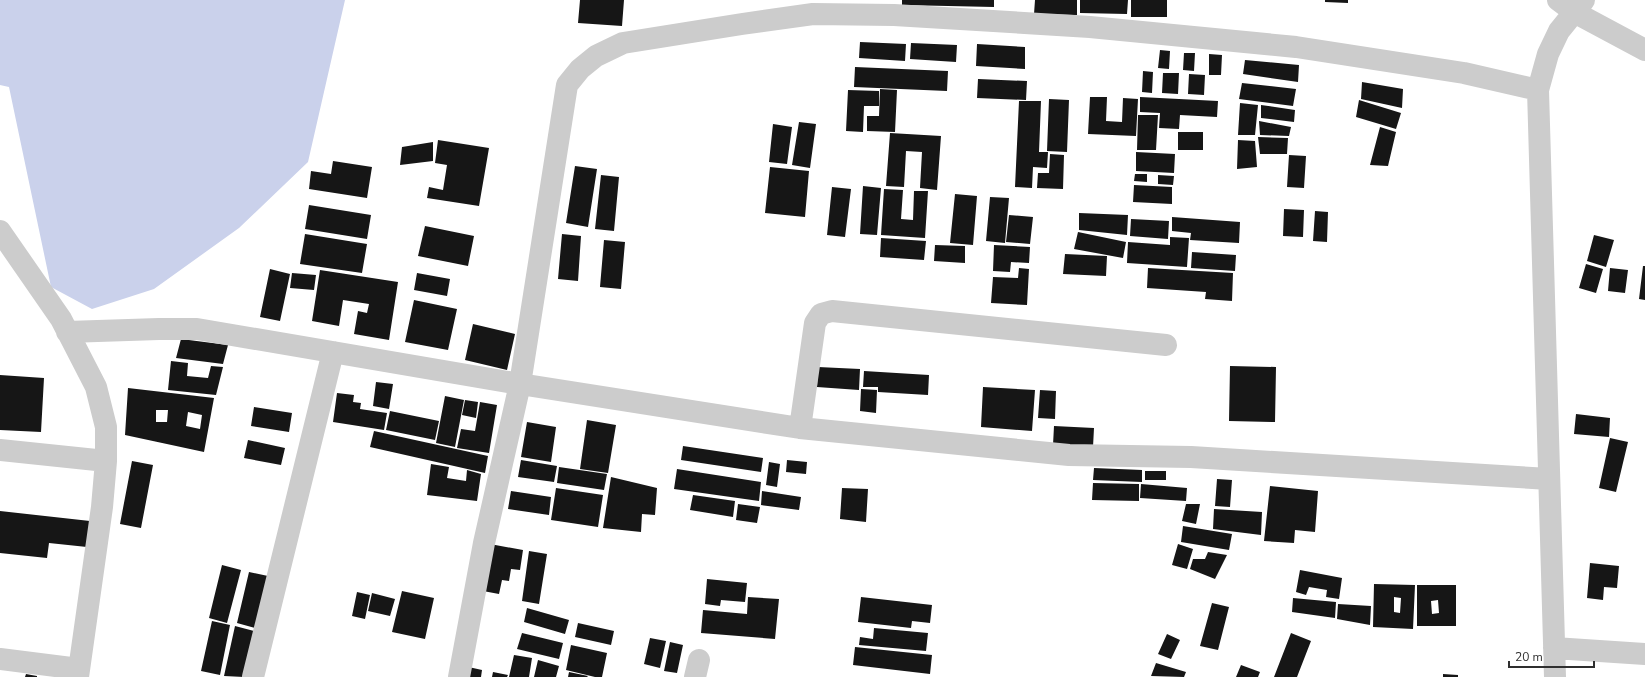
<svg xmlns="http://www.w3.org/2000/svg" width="1645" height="677" font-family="'Nunito Sans',sans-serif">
<rect width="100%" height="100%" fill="#fff"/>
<!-- water -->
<path fill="#cad1eb" d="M 0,0 L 345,0 L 308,162 L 239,228 L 154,289 L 92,309 L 51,287 L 9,87 L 0,85 Z"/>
<!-- building -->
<path fill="#161616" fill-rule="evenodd" d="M 580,0 L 624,0 L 622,26 L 578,23 Z
M 902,0 L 994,0 L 994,7 L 902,5 Z
M 1035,0 L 1077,0 L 1077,15 L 1034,14 Z
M 1080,0 L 1128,0 L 1127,14 L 1080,13 Z
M 1131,0 L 1167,0 L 1167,17 L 1131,17 Z
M 1325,0 L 1348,0 L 1348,3 L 1325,2 Z
M 860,42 L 906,44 L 905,61 L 859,58 Z
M 911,43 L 957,45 L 956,62 L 910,59 Z
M 977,44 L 1025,47 L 1025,69 L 976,66 Z
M 1160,50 L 1170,51 L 1169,69 L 1158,68 Z
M 1184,53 L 1195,53 L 1194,71 L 1183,70 Z
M 1209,54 L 1222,55 L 1221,75 L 1209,75 Z
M 1245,60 L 1299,65 L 1298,82 L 1243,74 Z
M 855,67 L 948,71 L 947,91 L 854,87 Z
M 1143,71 L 1153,72 L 1152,93 L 1142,92 Z
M 1163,73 L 1179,73 L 1178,94 L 1162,93 Z
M 1189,74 L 1205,75 L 1204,95 L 1188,94 Z
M 978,79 L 1027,81 L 1026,100 L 977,98 Z
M 1362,82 L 1403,89 L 1402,108 L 1361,99 Z
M 1242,83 L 1296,89 L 1293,106 L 1239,99 Z
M 880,89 L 897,90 L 895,132 L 867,131 L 867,116 L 879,116 Z
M 848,90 L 879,91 L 879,106 L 864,106 L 863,132 L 846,131 Z
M 1090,97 L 1107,97 L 1106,121 L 1122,122 L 1123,98 L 1138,99 L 1136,136 L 1088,134 Z
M 1140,97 L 1218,101 L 1217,117 L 1180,115 L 1179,129 L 1159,128 L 1160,113 L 1140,112 Z
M 1049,99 L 1069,100 L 1067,152 L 1047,151 Z
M 1359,100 L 1401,113 L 1396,129 L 1356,117 Z
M 1019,101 L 1041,101 L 1039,152 L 1048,152 L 1047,168 L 1033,167 L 1032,188 L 1015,187 Z
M 1240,103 L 1258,105 L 1255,135 L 1238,135 Z
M 1261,105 L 1295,110 L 1294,122 L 1261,118 Z
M 1138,115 L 1158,115 L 1156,150 L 1137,150 Z
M 1259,121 L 1291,127 L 1289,136 L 1260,135 Z
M 799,122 L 816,124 L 810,168 L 792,165 Z
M 773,124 L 792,127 L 787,164 L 769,162 Z
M 1380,127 L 1396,132 L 1388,166 L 1370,165 Z
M 1178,132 L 1203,132 L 1203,150 L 1178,150 Z
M 890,133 L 941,136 L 937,190 L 920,188 L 922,152 L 906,151 L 904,187 L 886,186 Z
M 1258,137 L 1288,138 L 1287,154 L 1260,154 Z
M 438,140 L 489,148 L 479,206 L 427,198 L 429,187 L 443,190 L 447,165 L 435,163 Z
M 1238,140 L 1255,141 L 1257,167 L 1237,169 Z
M 433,142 L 433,161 L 400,165 L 402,147 Z
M 1136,152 L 1175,154 L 1174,173 L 1136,171 Z
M 1050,154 L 1064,155 L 1063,189 L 1037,188 L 1038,173 L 1049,173 Z
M 1289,155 L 1306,156 L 1304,188 L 1287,187 Z
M 333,161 L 372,167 L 367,198 L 309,189 L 311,171 L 331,174 Z
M 575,166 L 597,169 L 588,227 L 566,223 Z
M 770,167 L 809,171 L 805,217 L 765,213 Z
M 1135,174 L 1147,174 L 1147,182 L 1134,181 Z
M 601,175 L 619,177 L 614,231 L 595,229 Z
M 1158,175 L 1174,176 L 1173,185 L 1158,184 Z
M 1134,185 L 1172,187 L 1172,204 L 1133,202 Z
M 863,186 L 881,188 L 877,235 L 860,234 Z
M 832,187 L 851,189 L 845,237 L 827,235 Z
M 884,189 L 903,190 L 901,219 L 913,220 L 914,191 L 928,191 L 925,238 L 881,235 Z
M 955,194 L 977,196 L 973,245 L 950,243 Z
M 990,197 L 1009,198 L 1005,243 L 986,241 Z
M 309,205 L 371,215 L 367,239 L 305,229 Z
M 1284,209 L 1304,210 L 1303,237 L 1283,236 Z
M 1315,211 L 1328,212 L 1327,242 L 1313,241 Z
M 1079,213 L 1128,215 L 1127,235 L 1079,230 Z
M 1009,215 L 1033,217 L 1030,244 L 1006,242 Z
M 1172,217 L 1240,222 L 1239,243 L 1190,240 L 1191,233 L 1172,231 Z
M 1131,219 L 1169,221 L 1168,239 L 1130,236 Z
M 425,226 L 474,236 L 468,266 L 418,256 Z
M 1078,232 L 1126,242 L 1123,258 L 1074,249 Z
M 305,234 L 367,244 L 362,273 L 300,264 Z
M 562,234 L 581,236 L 578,281 L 558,279 Z
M 1594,235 L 1614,240 L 1606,267 L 1587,261 Z
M 1170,237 L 1189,238 L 1187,267 L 1127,263 L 1128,242 L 1170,245 Z
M 881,238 L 926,241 L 924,260 L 880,257 Z
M 604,240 L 625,242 L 621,289 L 600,287 Z
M 935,245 L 965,246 L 965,263 L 934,261 Z
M 994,245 L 1030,247 L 1029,263 L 1011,262 L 1010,272 L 993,271 Z
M 1192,252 L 1236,255 L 1235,271 L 1191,268 Z
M 1065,254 L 1107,256 L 1106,276 L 1063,274 Z
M 1586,264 L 1603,269 L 1596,293 L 1579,288 Z
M 1643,266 L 1645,266 L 1645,300 L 1639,299 Z
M 1019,268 L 1029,269 L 1027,305 L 991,303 L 993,277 L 1018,278 Z
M 1148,268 L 1233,273 L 1232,301 L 1205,299 L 1206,292 L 1147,288 Z
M 1610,268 L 1628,270 L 1625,293 L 1608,291 Z
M 270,269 L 290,274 L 280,321 L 260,317 Z
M 320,270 L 398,282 L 389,340 L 354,334 L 358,311 L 367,313 L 369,304 L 343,300 L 339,326 L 312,321 Z
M 292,273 L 316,275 L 314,290 L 290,288 Z
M 417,273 L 450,279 L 447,296 L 414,290 Z
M 414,300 L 457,309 L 448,350 L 405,342 Z
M 473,324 L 515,334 L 507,370 L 465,360 Z
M 181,339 L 228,345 L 223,364 L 176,358 Z
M 171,361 L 188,363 L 187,376 L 208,378 L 211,366 L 223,367 L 216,395 L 168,390 Z
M 1230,366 L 1276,367 L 1275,422 L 1229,421 Z
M 818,367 L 860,369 L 859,390 L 817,387 Z
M 864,371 L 929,375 L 928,395 L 878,392 L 878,387 L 863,387 Z
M 0,375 L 44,378 L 41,432 L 0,430 Z
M 376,382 L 393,384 L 389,409 L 373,406 Z
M 983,387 L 1035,390 L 1032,431 L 981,427 Z
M 128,388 L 214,398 L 204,452 L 125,435 ZM 156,410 L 168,410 L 167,422 L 156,422 ZM 188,412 L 202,415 L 200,429 L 186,426 Z
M 861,389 L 877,390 L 876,413 L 860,411 Z
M 1040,390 L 1056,391 L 1055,419 L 1038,418 Z
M 337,393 L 354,395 L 353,402 L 361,403 L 360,409 L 387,413 L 384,430 L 333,422 Z
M 445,396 L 464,400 L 455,447 L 436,443 Z
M 465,400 L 478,402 L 476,418 L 462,415 Z
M 480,402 L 497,405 L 489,453 L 457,448 L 461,429 L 475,431 Z
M 254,407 L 292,413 L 289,432 L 251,426 Z
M 390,411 L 439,421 L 435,440 L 386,430 Z
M 1576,414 L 1610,418 L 1609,437 L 1574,434 Z
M 587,420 L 616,425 L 608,473 L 580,469 Z
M 527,422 L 556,427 L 551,462 L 521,457 Z
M 1054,426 L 1094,428 L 1093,447 L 1053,445 Z
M 374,431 L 488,456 L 485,473 L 370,447 Z
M 1610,438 L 1628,442 L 1616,492 L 1599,488 Z
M 248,440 L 285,448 L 281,465 L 244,458 Z
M 683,446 L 763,458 L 761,472 L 681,460 Z
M 521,460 L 557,466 L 554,482 L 518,477 Z
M 787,460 L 807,462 L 806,474 L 786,472 Z
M 132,461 L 153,465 L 141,528 L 120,524 Z
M 769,462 L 780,464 L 777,487 L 766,485 Z
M 431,464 L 449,467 L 447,478 L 466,481 L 467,470 L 481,474 L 477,501 L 427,495 Z
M 559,467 L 607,474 L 604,490 L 557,483 Z
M 1094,468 L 1142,470 L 1142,482 L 1093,480 Z
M 677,469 L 761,482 L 759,501 L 674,489 Z
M 1145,471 L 1166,471 L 1166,480 L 1145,480 Z
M 611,477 L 657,488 L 655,515 L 642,514 L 641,532 L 603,528 Z
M 1217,479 L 1232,480 L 1230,507 L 1215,506 Z
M 1093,483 L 1139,484 L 1139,501 L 1092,500 Z
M 1141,484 L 1187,488 L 1186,501 L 1140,498 Z
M 1270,486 L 1318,491 L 1315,532 L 1295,530 L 1294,543 L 1264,541 Z
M 556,488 L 603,495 L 598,527 L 551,520 Z
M 842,488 L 868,489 L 866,522 L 840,519 Z
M 511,491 L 551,497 L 549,515 L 508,509 Z
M 762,491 L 801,497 L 799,510 L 761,505 Z
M 693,495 L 735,501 L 733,517 L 690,510 Z
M 738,504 L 760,507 L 757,523 L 736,520 Z
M 1186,504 L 1200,504 L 1196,524 L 1182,521 Z
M 1214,509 L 1262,512 L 1261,535 L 1213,529 Z
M 0,511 L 90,521 L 87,547 L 49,543 L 47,558 L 0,553 Z
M 1183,526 L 1232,534 L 1229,550 L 1181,542 Z
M 490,544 L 523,550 L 520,570 L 511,569 L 509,581 L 502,580 L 499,594 L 483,591 Z
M 1178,544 L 1193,549 L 1187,569 L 1172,565 Z
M 529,551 L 547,554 L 539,604 L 522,601 Z
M 1208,552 L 1227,555 L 1215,579 L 1190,569 L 1193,559 L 1205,559 Z
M 1590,563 L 1619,566 L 1617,588 L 1604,587 L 1603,600 L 1587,598 Z
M 222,565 L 241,570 L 227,623 L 209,618 Z
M 1300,570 L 1342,578 L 1339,599 L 1326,597 L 1327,590 L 1309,587 L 1306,595 L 1296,592 Z
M 249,572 L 268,576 L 255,628 L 237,623 Z
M 707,579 L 747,583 L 745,602 L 721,600 L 720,606 L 705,604 Z
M 1374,584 L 1415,585 L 1413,629 L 1373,627 ZM 1394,597 L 1401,598 L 1400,613 L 1394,612 Z
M 1417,585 L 1456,585 L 1456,626 L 1417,626 ZM 1438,600 L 1439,613 L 1432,614 L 1431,601 Z
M 402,591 L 434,598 L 425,639 L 392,632 Z
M 357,592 L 370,595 L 365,619 L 352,616 Z
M 372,593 L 395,599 L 390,616 L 368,611 Z
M 748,597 L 779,599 L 775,639 L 701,633 L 703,610 L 747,614 Z
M 861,597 L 932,605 L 930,623 L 912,621 L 911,628 L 858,622 Z
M 1293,598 L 1336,602 L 1335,618 L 1292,612 Z
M 1212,603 L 1229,607 L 1218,650 L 1200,646 Z
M 1338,604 L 1371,606 L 1370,625 L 1337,619 Z
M 527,608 L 569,620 L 565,634 L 524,622 Z
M 212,621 L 230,625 L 220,675 L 201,671 Z
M 578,623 L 614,631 L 611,645 L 575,637 Z
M 235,626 L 254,631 L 244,677 L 224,676 Z
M 874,628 L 928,633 L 926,651 L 859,645 L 860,637 L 873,639 Z
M 522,633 L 563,643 L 559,659 L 517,649 Z
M 1291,633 L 1311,641 L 1297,677 L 1274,677 Z
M 1167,634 L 1180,640 L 1171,659 L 1158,654 Z
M 650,638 L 666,641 L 660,668 L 644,664 Z
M 670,642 L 683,645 L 677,673 L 664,671 Z
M 571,645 L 607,653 L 602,677 L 595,677 L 566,670 Z
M 855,647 L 932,655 L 930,674 L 853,665 Z
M 514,655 L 532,658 L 529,677 L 509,677 Z
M 538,660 L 559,666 L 556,677 L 534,677 Z
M 1156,663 L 1186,672 L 1184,677 L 1151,676 Z
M 1241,665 L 1260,672 L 1258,677 L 1236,677 Z
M 464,666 L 482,670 L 481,677 L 462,677 Z
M 493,672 L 508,675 L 507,677 L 492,677 Z
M 569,672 L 588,676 L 587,677 L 568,677 Z
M 26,674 L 37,676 L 37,677 L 25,677 Z
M 1443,674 L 1458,675 L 1458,677 L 1443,677 Z"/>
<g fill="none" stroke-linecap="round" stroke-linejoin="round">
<!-- minor -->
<path stroke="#ccc" stroke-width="22" d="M 1558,0 L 1574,12 L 1645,50
M 0,231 L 61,319 L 96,387 L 106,427 L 106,461 L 102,507 L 78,677
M 67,332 L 159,329 L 197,329 L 520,384 L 800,428 L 1069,455 L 1191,457 L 1549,479
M 800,428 L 815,323 L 821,314 L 832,311 L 1166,345
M 0,450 L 106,461
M 1554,648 L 1645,654
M 0,659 L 79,669
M 253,677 L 333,352
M 459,677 L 484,543 L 520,384 L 567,85 L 580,69 L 596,56 L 623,43 L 742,24 L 813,14 L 894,15 L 1090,27 L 1296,47 L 1464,73 L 1538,90
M 695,677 L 699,660
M 1555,677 L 1538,90 L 1548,54 L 1559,31 L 1584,0"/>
</g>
<!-- scale -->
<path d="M1509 661v6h85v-6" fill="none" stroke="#2f2f2f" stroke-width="2"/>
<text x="1515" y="661" font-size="12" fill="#2f2f2f" stroke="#ffffff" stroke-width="3" paint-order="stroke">20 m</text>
</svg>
